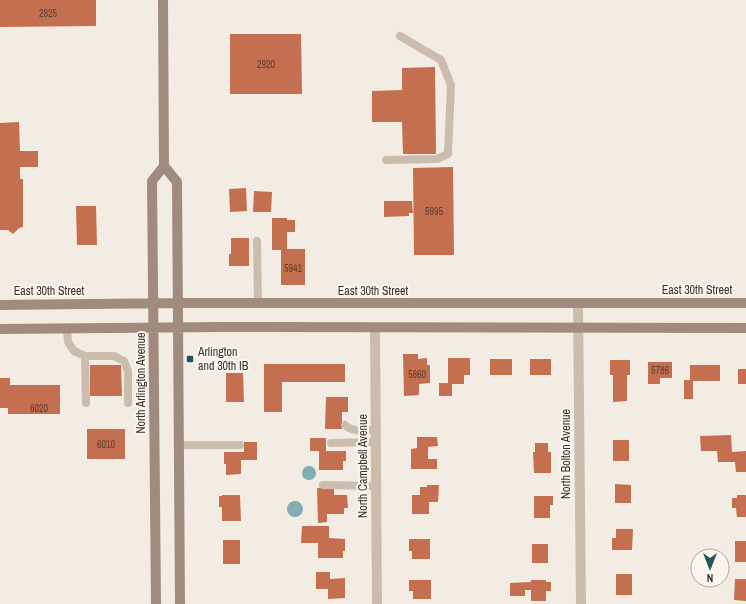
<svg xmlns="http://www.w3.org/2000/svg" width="746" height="604" font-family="'Archivo Narrow',sans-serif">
<rect width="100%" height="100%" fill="#f3ece2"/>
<!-- water -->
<path fill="#80adb1" d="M302 473a7 7 0 1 1 14 0a7 7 0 1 1-14 0Z
M287 509a8 8 0 1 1 16 0a8 8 0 1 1-16 0Z"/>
<!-- building -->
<path fill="#c46f4f" d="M 0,0 L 96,0 L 96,26 L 0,27 Z
M 230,34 L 301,34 L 302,94 L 230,94 Z
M 435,67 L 436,154 L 403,154 L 402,122 L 372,122 L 372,91 L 402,90 L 402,68 Z
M 19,122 L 20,151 L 38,151 L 38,167 L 20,167 L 20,179 L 23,179 L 23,227 L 19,228 L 13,234 L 8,230 L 0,230 L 0,123 Z
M 453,167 L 454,255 L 414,255 L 413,168 Z
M 246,188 L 247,211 L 230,212 L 229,189 Z
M 254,191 L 272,192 L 271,212 L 253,212 Z
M 384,201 L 412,201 L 413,213 L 409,213 L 409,216 L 384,217 Z
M 76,206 L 96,206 L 97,245 L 77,245 Z
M 272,218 L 287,218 L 287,220 L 295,220 L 295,232 L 287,232 L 287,249 L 305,249 L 305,285 L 281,285 L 281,250 L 272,250 Z
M 231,238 L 249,238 L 249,266 L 229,266 L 229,254 L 231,254 Z
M 403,354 L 418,354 L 418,359 L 427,358 L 427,365 L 430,365 L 430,383 L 419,384 L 419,395 L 404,396 Z
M 448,358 L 470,358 L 470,375 L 464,375 L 464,384 L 452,384 L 452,396 L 439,396 L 439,383 L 448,383 Z
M 490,359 L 512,359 L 512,375 L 490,375 Z
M 530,359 L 551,359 L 551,375 L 530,375 Z
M 610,360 L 630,360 L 630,375 L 627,375 L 627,401 L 613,402 L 613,375 L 610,375 Z
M 648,362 L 672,362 L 672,378 L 660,378 L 660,384 L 648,384 Z
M 264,364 L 345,364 L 345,382 L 282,382 L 282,412 L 264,412 Z
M 90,365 L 121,365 L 122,396 L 90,396 Z
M 690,365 L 720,365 L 720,381 L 693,381 L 693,399 L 684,399 L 684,380 L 690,380 Z
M 738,369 L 746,369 L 746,384 L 738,384 Z
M 226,373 L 243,373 L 244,402 L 226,402 Z
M 0,378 L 10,378 L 10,385 L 60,385 L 60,414 L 8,414 L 8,408 L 0,408 Z
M 326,397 L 348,397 L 348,412 L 342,412 L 342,429 L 325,429 Z
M 87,429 L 125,429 L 125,459 L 87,459 Z
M 731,435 L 732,452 L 746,451 L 746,472 L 736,472 L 735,462 L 718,462 L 717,451 L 701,451 L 700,436 Z
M 417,437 L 437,437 L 438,446 L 428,447 L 428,459 L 437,459 L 437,469 L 411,469 L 411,449 L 417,448 Z
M 310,438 L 326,438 L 326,451 L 346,451 L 346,461 L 343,461 L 343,470 L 319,470 L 319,451 L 310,451 Z
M 613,440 L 629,440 L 629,461 L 613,461 Z
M 244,442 L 257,442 L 257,460 L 241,460 L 241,474 L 226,475 L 226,464 L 224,464 L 224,452 L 244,452 Z
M 535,443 L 548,443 L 548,452 L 551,452 L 551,473 L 534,473 L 533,452 L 535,452 Z
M 615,484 L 631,485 L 631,503 L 615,503 Z
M 427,485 L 439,485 L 438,502 L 429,502 L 429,514 L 412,514 L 412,495 L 420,495 L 420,487 L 427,487 Z
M 317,488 L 334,488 L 334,495 L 347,495 L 348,508 L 344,508 L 344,514 L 327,514 L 327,522 L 318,523 Z
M 222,495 L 240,495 L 241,521 L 222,521 L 222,507 L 219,507 L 219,496 L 222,496 Z
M 737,495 L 746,495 L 746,517 L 737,517 L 736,508 L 732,508 L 732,498 L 737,498 Z
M 534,496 L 553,496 L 553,505 L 550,505 L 550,518 L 534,518 Z
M 302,526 L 329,526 L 329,538 L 345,539 L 345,551 L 343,551 L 343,558 L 318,558 L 318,543 L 301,543 Z
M 616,529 L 633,529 L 632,550 L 612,550 L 612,538 L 616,538 Z
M 409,539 L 430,539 L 430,559 L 412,559 L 412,551 L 409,551 Z
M 223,540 L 240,540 L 240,564 L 223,564 Z
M 735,541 L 746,541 L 746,562 L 735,562 Z
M 532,544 L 548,544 L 548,563 L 532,563 Z
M 316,572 L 330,572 L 330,579 L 345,578 L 345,598 L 328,599 L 328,589 L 316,589 Z
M 616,574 L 632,574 L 632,595 L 616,595 Z
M 735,579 L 746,579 L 746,601 L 734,600 Z
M 409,580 L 431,580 L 431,599 L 413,599 L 413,591 L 409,591 Z
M 531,580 L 546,580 L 546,582 L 551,582 L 551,591 L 546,591 L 546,601 L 531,601 L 531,590 L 525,590 L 525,596 L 510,596 L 510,583 L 531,582 Z"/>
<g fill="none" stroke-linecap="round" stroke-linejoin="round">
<!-- lane -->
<path stroke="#ccbcad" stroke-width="8" d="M 386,160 L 437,159 L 448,154 L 451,85 L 441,60 L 400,36
M 257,241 L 258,303
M 67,328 L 68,342 L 74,351 L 85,356
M 86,403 L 85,356 L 114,356 L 124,361 L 128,371 L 128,403
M 345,425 C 353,433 366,430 376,430
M 331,443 L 376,442
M 179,445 L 240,445
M 323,485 L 376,486"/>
<!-- street -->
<path stroke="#ccbcad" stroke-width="10" d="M 578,303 L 581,604
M 375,328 L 377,604"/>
<!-- secondary -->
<path stroke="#a08b7e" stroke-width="10" d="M 163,0 L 164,166 L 177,182 L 180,604
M 0,305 L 178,303 L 746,303
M 0,329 L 222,327 L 746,328
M 156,604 L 152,181 L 164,166"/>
</g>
<!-- markers -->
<rect fill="#21565c" stroke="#fbf5ee" stroke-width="1.5" x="186" y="355" width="8" height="8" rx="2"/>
<g text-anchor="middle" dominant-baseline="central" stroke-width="4" stroke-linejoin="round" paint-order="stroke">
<!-- number labels -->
<g font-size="10" fill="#5d4034">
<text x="48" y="13">2825</text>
<text x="266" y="64">2920</text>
<text x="434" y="211">5995</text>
<text x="293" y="268">5941</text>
<text x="660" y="370">5786</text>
<text x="417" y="374">5860</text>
<text x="39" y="408">6020</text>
<text x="106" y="444">6010</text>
</g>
<!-- street labels -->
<g font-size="12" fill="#3b312b" stroke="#fbf5ee">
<text x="697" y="290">East 30th Street</text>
<text x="49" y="291">East 30th Street</text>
<text x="373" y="291">East 30th Street</text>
<text transform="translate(141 383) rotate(-90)">North Arlington Avenue</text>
<text transform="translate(566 454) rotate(-90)">North Bolton Avenue</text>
<text transform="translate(363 466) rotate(-90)">North Campbell Avenue</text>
</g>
<!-- poi labels -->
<g font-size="12" fill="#3b312b" stroke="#fbf5ee" text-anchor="start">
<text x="198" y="352">Arlington<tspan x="198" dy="14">and 30th IB</tspan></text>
</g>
</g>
<!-- north arrow -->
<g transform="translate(710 568) rotate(180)"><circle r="19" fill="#fbf5ee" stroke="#aea7a0"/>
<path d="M0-3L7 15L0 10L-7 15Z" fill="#21565c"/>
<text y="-6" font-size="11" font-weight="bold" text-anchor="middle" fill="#3b312b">N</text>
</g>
</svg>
